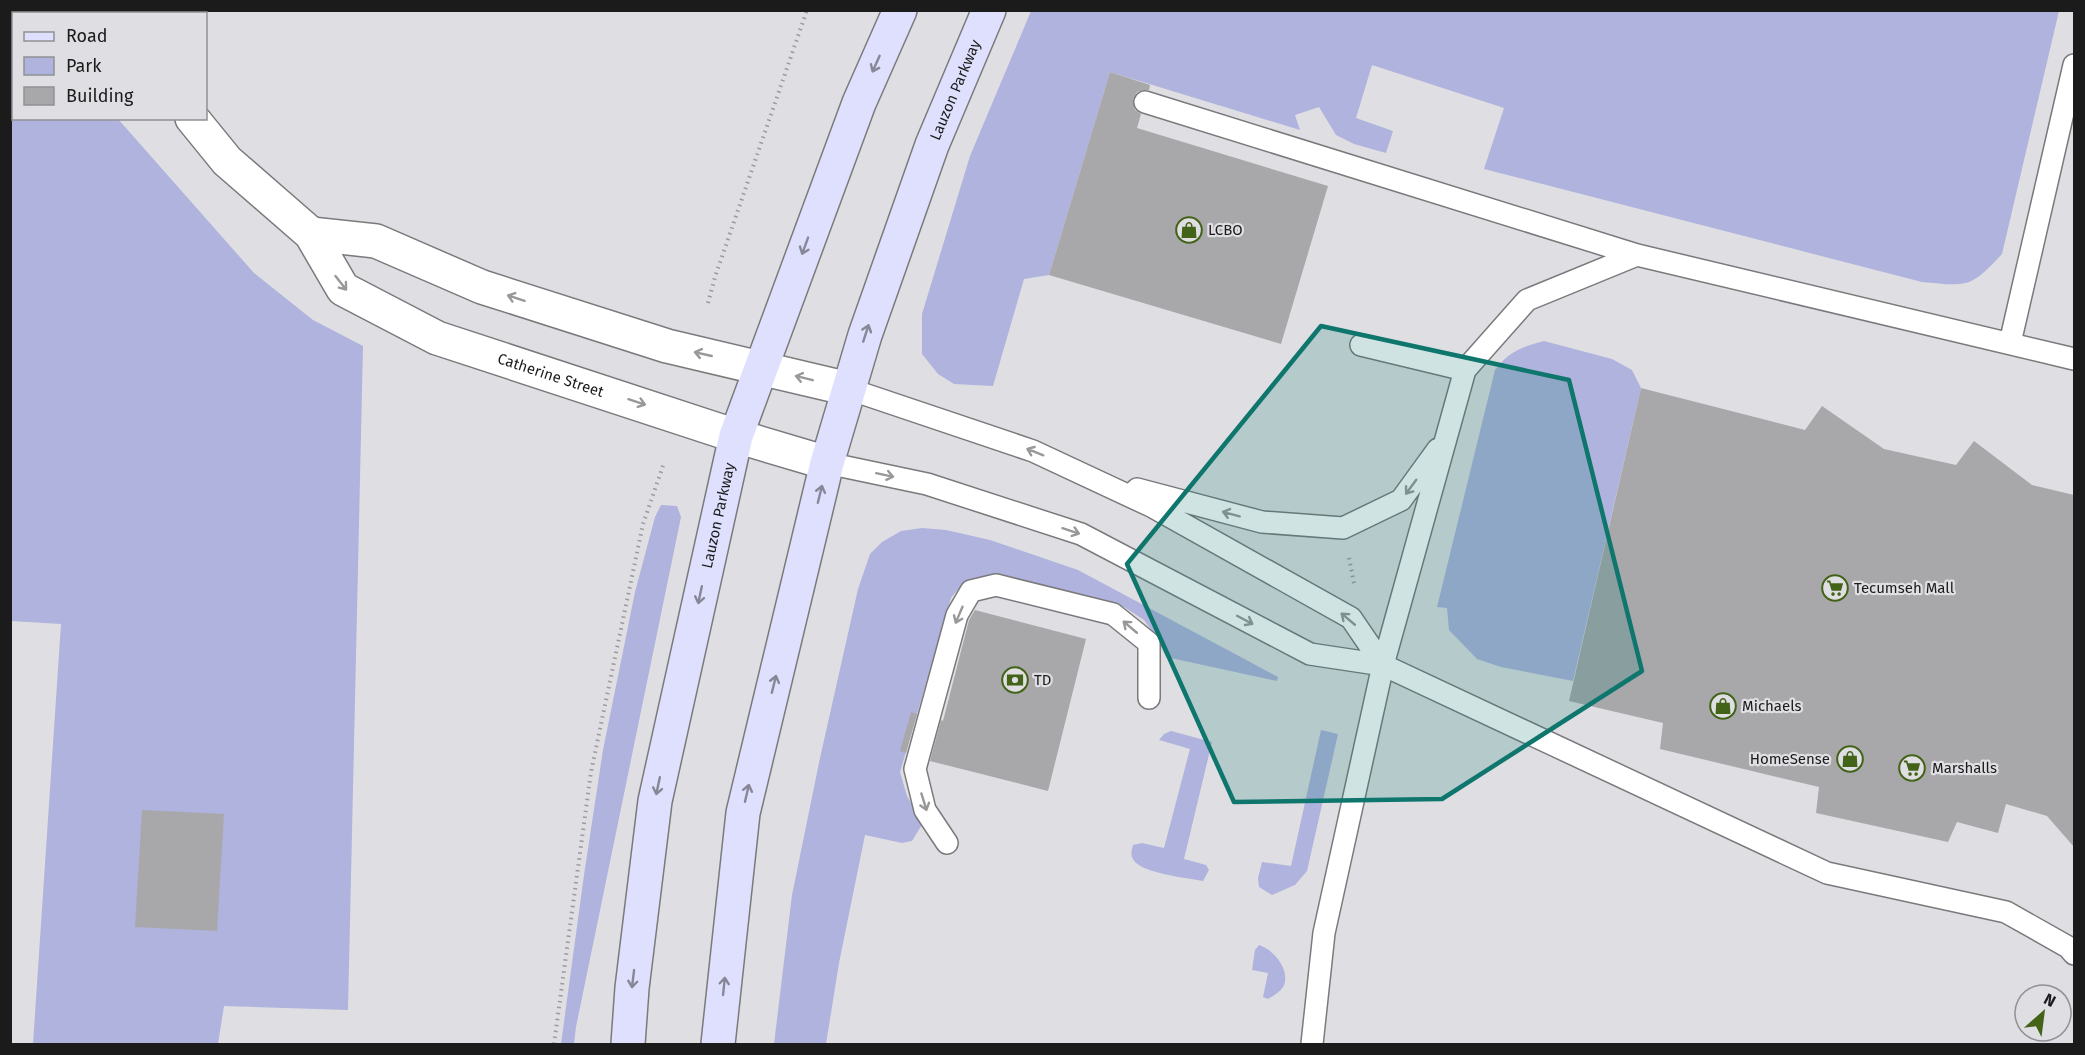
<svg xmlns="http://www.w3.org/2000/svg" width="2085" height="1055" font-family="'Fira Sans',sans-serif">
<rect width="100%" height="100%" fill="#dfdfe3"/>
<!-- green -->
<path fill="#afb3dd" d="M 10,11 L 48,11 L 50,13 L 14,14 L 14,118 L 118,119 L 254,273 L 313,320 L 363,346 L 348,1010 L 224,1006 L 218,1044 L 33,1044 L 61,624 L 11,621 Z
M 1031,11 L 2059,11 L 2002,254 C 1970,289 1967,286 1922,282 L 1484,169 L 1504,108 L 1372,65 L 1356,118 L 1393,131 L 1386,153 L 1354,144 L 1336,135 L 1319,107 L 1295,115 L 1300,130 L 1110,72 L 1049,275 L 1024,279 L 993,386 L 954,384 L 938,374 L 922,354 L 922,314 L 970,156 Z
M 1544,341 L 1612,359 L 1632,370 L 1641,388 L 1573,681 L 1501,667 L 1477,659 L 1449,630 L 1447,608 L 1437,607 L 1495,370 C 1509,351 1522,347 1544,341 Z
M 661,505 L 677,506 L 681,517 L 576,1027 L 574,1044 L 561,1044 L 584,875 L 603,750 L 635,592 L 655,517 Z
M 922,528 L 946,530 L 990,540 L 1078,570 L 1278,677 L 1277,681 L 1166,657 L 1155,635 L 1144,620 L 1124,607 L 997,575 C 971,578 968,577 951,598 L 900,772 L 907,796 L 923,823 L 912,841 L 902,843 L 865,835 L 839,963 L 826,1044 L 774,1044 L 792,895 L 820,758 L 858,589 L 870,554 L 882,542 L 901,531 Z
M 1321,730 L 1338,734 L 1307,871 L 1295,885 L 1272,895 L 1259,887 L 1258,878 L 1262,862 L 1291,866 Z
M 1171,731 L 1212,742 L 1184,859 L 1206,865 L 1209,870 L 1203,881 C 1188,878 1139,873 1133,859 C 1130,854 1132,850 1133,845 L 1142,843 L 1164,848 L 1190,749 L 1159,740 L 1164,734 Z
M 1259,945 C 1273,949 1292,971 1283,987 C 1280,992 1273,996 1268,999 L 1263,997 L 1268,973 L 1252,970 L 1255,950 Z"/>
<!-- building -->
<path fill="#a8a8ab" d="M 1110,72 L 1150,85 L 1149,90 L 1143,90 L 1137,92 L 1133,99 L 1135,110 L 1141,114 L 1137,128 L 1328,186 L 1281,344 L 1049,275 Z
M 1641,388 L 1805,430 L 1822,406 L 1884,449 L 1956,465 L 1974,441 L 2032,485 L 2074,495 L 2074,847 L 2047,816 L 2006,804 L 1998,833 L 1957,822 L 1948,842 L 1816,813 L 1819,787 L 1660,749 L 1663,723 L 1569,701 Z
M 975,610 L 1086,639 L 1048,791 L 930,761 L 941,720 L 943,721 L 969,620 Z
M 911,712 L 917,714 L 906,753 L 900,751 Z
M 142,810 L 224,814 L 217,931 L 135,927 Z"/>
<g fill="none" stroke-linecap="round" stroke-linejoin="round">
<!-- service casing -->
<g stroke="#7a7a7d" stroke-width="24">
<path id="service" d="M 130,14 L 131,10
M 1145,102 L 1637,255 L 2074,359
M 2010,343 L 2074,65
M 1361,345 L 1465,370
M 849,389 L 1033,451 L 1153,507 L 1351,618 L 1383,665
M 827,463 L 927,484 L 1081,534 L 1310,654 L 1383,665 L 1827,873 L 2006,912 L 2068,947 L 2074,954
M 1137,489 L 1262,522 L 1343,528 L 1401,500 L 1438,449
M 947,843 L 925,810 L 915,769 L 957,615 L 971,591 L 996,585 L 1113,614 L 1149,643 L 1149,698
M 1312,1044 L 1324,933 L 1383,665 L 1465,370 L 1527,300 L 1637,255"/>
</g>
<!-- minor casing -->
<g stroke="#7a7a7d" stroke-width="36">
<g id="minor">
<path d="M 110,10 L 112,14"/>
<path id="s1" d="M 192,118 L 227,161 L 311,234 L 343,289 L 437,338 L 736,436 L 827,463"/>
<path d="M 311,234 L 376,241 L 482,287 L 667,346 L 849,389"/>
</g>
</g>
<!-- secondary casing -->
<g stroke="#7a7a7d" stroke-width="36">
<g id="secondary">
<path id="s2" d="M 628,1044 L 632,988 L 655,801 L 736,436 L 859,103 L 900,10"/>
<path id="s3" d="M 718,1044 L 743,813 L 827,463 L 865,335 L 932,145 L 989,10"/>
</g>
</g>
<!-- path -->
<path stroke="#9b9b9e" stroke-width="4" stroke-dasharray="1.5 4.5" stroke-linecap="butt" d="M 708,303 L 715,277 L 807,10
M 1349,558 L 1354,583
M 554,1044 L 591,772 L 643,524 L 664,463"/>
<!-- service -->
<use href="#service" stroke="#fff" stroke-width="21"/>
<!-- minor -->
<use href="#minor" stroke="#fff" stroke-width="33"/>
<!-- secondary -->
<use href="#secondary" stroke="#dfe0fe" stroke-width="33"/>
</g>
<!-- one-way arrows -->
<defs><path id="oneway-shaft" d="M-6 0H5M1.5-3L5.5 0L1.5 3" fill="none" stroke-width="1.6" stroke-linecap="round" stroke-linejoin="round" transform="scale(1.5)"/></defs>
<g stroke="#878798">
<use href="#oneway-shaft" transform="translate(876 64) rotate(114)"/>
<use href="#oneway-shaft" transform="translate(805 246) rotate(110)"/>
<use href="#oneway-shaft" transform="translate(866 333) rotate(-72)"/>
<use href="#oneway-shaft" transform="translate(820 494) rotate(-76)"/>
<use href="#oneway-shaft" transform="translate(700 595) rotate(102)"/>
<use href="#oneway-shaft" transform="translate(774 684) rotate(-76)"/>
<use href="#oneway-shaft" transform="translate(658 786) rotate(102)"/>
<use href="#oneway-shaft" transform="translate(747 793) rotate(-77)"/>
<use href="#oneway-shaft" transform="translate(633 979) rotate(97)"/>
<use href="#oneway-shaft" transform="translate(724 986) rotate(-84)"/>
</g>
<g stroke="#989899">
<use href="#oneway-shaft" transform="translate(341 283) rotate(52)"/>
<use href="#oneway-shaft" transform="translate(516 298) rotate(-162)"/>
<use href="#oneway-shaft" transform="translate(703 354) rotate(-167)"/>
<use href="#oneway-shaft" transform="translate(804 378) rotate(-166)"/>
<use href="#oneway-shaft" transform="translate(637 402) rotate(18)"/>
<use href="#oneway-shaft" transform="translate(1035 452) rotate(-158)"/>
<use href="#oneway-shaft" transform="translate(885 475) rotate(12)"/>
<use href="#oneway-shaft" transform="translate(1411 487) rotate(126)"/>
<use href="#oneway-shaft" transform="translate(1231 514) rotate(-165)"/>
<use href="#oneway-shaft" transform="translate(1071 531) rotate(18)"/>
<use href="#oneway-shaft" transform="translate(959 615) rotate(113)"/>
<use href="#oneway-shaft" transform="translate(1348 619) rotate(-140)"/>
<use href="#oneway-shaft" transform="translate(1245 620) rotate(28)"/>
<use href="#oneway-shaft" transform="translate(1130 627) rotate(-140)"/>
<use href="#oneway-shaft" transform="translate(924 802) rotate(73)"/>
</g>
<!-- marked area -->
<path fill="#0f766e" fill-opacity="0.2" stroke="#0f766e" stroke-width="4.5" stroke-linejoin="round" d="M 1321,326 L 1569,380 L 1642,671 L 1442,799 L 1234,802 L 1127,564 Z"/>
<!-- icons -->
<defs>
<g id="shop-ring" transform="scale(1.35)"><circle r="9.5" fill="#dfdfe3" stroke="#436318" stroke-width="1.5"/><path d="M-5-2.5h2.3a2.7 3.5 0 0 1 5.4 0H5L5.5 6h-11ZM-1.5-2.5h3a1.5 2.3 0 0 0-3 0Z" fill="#436318"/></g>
<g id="supermarket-ring" transform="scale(1.35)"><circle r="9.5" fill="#dfdfe3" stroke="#436318" stroke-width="1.5"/><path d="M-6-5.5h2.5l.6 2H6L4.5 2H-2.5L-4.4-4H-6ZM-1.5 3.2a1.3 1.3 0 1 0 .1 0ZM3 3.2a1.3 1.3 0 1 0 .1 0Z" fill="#436318"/></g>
<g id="bank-ring" transform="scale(1.35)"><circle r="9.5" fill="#dfdfe3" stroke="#436318" stroke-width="1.5"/><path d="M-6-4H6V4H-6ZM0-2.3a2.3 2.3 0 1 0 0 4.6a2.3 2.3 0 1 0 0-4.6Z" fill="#436318"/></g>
</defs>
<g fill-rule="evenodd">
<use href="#shop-ring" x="1189" y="230"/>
<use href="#supermarket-ring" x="1835" y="588"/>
<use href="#bank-ring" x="1015" y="680"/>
<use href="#shop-ring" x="1723" y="706"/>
<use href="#shop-ring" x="1850" y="759"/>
<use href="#supermarket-ring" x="1912" y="768"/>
</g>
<g text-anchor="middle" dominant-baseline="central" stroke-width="4.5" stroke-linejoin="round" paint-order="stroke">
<!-- street labels -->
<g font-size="15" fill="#1b1b1c" stroke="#dfdfe3">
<text stroke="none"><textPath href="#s3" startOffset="987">Lauzon Parkway</textPath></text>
<text stroke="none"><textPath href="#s1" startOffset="456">Catherine Street</textPath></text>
<text stroke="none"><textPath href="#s2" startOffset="537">Lauzon Parkway</textPath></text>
</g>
<!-- poi labels -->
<g font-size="15" fill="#1b1b1c" stroke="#dfdfe3" text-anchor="start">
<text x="1208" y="230">LCBO</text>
<text x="1854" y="588">Tecumseh Mall</text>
<text x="1034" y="680">TD</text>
<text x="1742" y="706">Michaels</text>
<text x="1830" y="759" text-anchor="end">HomeSense</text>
<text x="1932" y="768">Marshalls</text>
</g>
</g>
<!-- border -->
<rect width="2085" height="1055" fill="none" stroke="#1b1b1c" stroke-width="24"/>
<!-- legend -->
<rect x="12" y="12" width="195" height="108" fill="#dfdfe3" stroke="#919193" stroke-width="1.5"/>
<rect x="24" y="32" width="30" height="9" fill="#dfe0fe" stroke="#919193" stroke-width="1.5"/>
<text x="66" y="42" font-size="18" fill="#1b1b1c">Road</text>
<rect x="24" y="57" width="30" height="18" fill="#afb3dd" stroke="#919193" stroke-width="1.5"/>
<text x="66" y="72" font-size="18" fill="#1b1b1c">Park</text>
<rect x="24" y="87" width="30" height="18" fill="#a8a8ab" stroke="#919193" stroke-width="1.5"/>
<text x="66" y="102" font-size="18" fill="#1b1b1c">Building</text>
<!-- north arrow -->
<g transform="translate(2043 1013) rotate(28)"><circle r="28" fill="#dfdfe3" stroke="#919193" stroke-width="1.5"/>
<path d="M0-4.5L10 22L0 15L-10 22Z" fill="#436318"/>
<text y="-9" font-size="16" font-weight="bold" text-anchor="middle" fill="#1b1b1c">N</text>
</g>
</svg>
